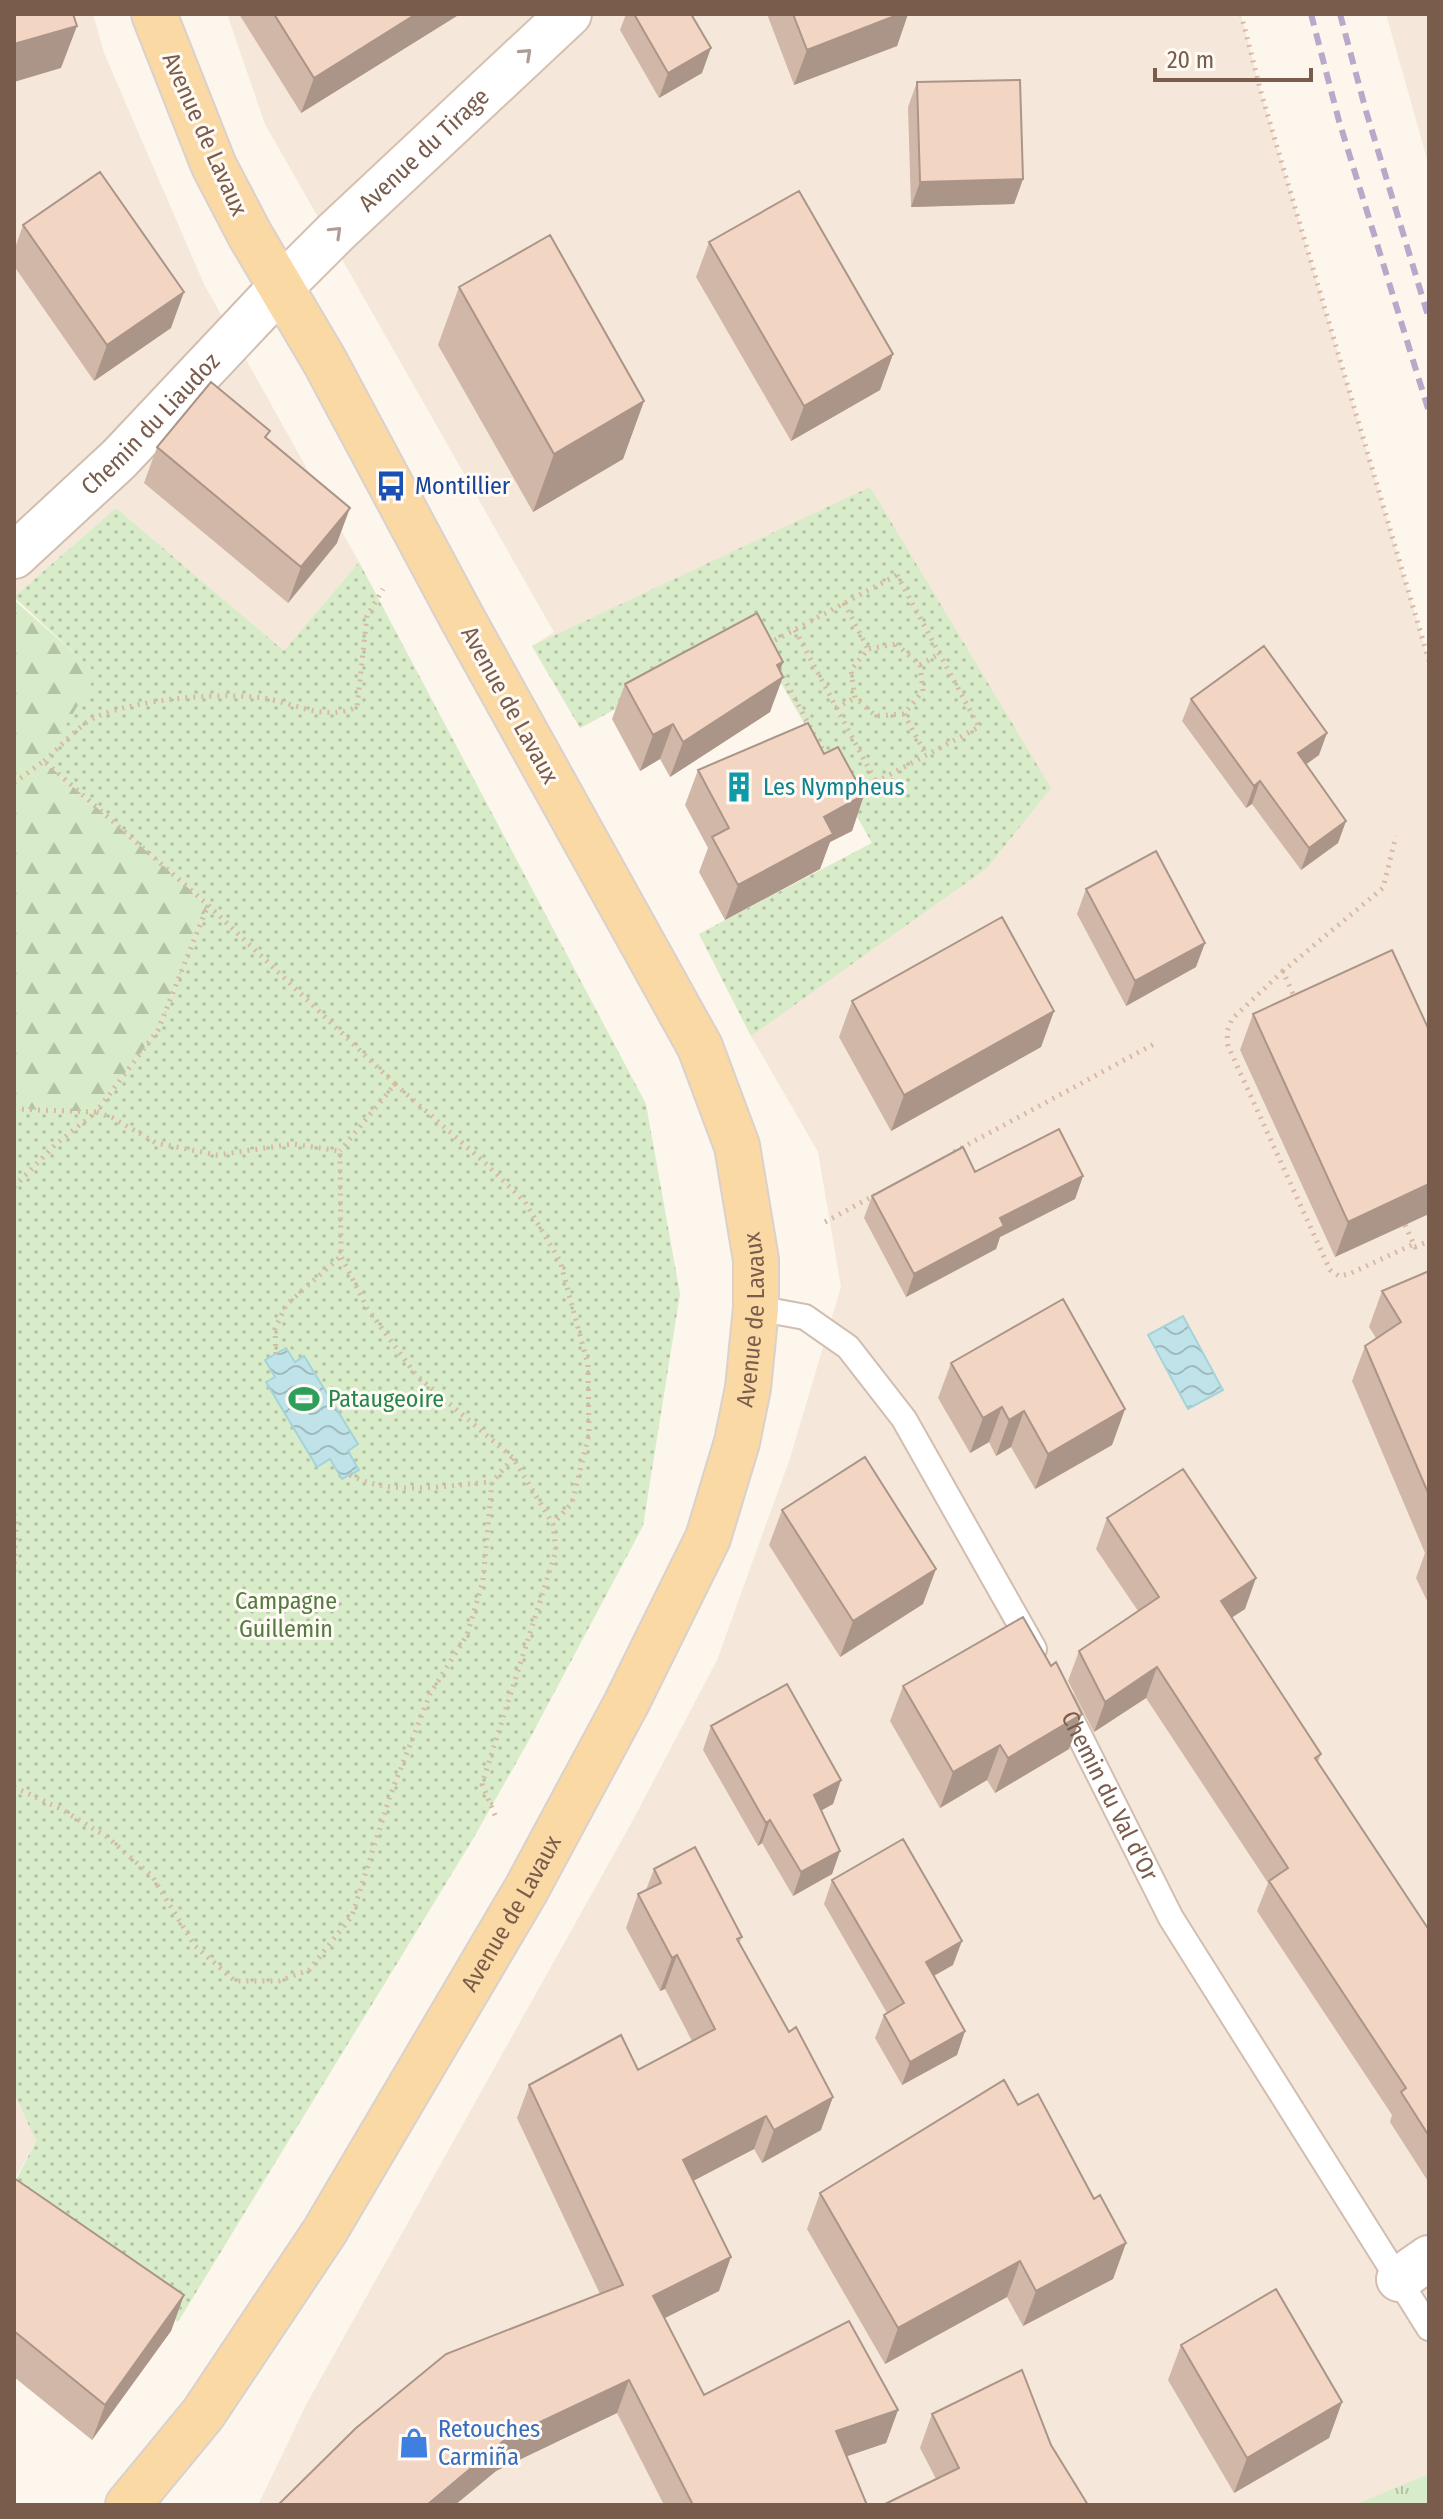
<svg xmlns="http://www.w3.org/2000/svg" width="1443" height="2519" font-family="'Fira Sans Condensed',sans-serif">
<defs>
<pattern id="grass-tufts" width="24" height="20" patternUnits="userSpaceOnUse" patternTransform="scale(2)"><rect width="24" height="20" fill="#d8ecc9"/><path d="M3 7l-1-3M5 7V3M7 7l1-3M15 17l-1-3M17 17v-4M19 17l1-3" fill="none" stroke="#b4c2a5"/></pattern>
<pattern id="forest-firs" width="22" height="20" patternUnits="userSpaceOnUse" patternTransform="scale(2)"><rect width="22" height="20" fill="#d8ecc9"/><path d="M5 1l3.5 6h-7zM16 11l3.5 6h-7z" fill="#b4c2a5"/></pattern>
<pattern id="park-dots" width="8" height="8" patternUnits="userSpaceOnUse" patternTransform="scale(2)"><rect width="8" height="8" fill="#d8ecc9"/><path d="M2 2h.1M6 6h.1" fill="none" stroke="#b4c2a5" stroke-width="1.8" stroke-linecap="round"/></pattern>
<pattern id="water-waves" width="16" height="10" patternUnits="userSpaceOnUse" patternTransform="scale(2)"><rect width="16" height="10" fill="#bfe3e8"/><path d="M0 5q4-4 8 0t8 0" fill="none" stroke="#a0bbbe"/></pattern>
</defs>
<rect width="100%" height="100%" fill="#fdf6ec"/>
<!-- residential -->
<path fill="#f5e8da" d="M 14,14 L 93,14 L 104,53 L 204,284 L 359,562 L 284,652 L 116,508 L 14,597 Z
M 227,14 L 1241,14 L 1262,96 L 1429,661 L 1429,2505 L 258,2505 L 307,2403 L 633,1820 L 717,1660 L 790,1458 L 841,1287 L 818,1152 L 751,1036 L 699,934 L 872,843 L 754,635 L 580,728 L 532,646 L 554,632 L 265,124 Z
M 1386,14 L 1429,14 L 1429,166 Z
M 14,2093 L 36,2141 L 14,2181 Z"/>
<!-- grass -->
<path fill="url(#grass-tufts)" d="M 1429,2474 L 1429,2505 L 1354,2505 Z"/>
<!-- forest -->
<path fill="url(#forest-firs)" d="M 14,600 L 98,674 L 44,761 L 208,905 L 158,1030 L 96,1112 L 14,1109 Z"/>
<!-- park -->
<path fill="url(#park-dots)" d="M 870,487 L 1051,788 L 987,868 L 751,1036 L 699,934 L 872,843 L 754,635 L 580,728 L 532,646 Z
M 116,508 L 284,651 L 359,562 L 646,1104 L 680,1294 L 643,1526 L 529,1740 L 473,1839 L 178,2322 L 14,2184 L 36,2141 L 14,2093 L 14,1109 L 96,1112 L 158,1030 L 208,905 L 44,761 L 97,674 L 14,597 Z"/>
<!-- water -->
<path fill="url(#water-waves)" stroke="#a5d3da" stroke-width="2" d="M 1183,1316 L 1223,1390 L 1188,1409 L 1148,1335 Z
M 286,1348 L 295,1362 L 304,1356 L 358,1444 L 348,1451 L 359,1470 L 342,1479 L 330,1459 L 317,1467 L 266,1382 L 275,1377 L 265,1360 Z"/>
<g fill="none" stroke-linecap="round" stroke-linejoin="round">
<!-- lane casing -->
<g stroke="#d1beb0" stroke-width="28">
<g id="lane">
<path d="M 756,1308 L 805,1317 L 848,1347 L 904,1419 L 1034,1649"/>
<path id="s1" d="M 1063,1703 L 1171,1918 L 1429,2328"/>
</g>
</g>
<!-- street casing -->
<g stroke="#d1beb0" stroke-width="48">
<g id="street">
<path id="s2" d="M 14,556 L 119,459 L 281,287"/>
<path d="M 1399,2279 L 1429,2258"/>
</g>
</g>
<!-- secondary casing -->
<g stroke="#d6c0b0" stroke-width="48">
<g id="secondary">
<path id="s3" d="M 281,287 L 336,232 L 569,14"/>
</g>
</g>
<!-- primary casing -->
<g stroke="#dad1cd" stroke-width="48">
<g id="primary">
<path id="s4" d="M 128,2505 L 203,2414 L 325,2231 L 526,1890 L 626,1704 L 708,1538 L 737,1442 L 748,1388 L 756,1308 L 756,1260 L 737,1146 L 700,1047 L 462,618 L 324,360 L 250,235 L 214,166 L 154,14"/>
</g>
</g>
<!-- path -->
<path stroke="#d9b8a5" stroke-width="5" stroke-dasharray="2 6" stroke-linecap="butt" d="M 1241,14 L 1262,96 L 1429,661
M 897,575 L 979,727 L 848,797 L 766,645 Z
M 844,603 L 868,649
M 795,630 L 876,782
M 896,644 L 920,665 L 923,691 L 904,714 L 876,716 L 855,698 L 851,670 L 868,649 Z
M 920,665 L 939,654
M 836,708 L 855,698
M 904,714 L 926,755
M 44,761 C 58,749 80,724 96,717 C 135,699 232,690 273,700 C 303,707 327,720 357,707 L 367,616 L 383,589
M 14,783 L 44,761 L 208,905
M 1283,971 L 1232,1019 L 1227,1032 L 1228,1046 L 1330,1270 L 1339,1276 L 1349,1274 L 1414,1244
M 1296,1001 L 1283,971 L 1383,888 L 1396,836
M 395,1084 L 483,1161 L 525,1202 L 560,1261 L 588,1365 L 589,1434 L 572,1503 L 553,1524
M 14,1109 L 96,1112 L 158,1030 L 208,905 L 395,1084 L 340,1151
M 954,1152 L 1154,1044
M 14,1187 L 55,1145 L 96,1112 L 113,1118 L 156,1143 L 217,1155 L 293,1144 L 340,1151 L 341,1256 L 367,1308 L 416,1375 L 513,1458 L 553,1524 L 556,1551 L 482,1784 L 497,1820
M 825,1222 L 875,1195
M 1405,1225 L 1415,1247 L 1429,1241
M 276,1354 L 275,1329 L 286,1305 L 341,1256
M 350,1475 C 391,1497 447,1485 492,1482
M 14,1514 L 16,1522 L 14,1573
M 14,1787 L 61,1809 L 107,1837 L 152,1876 L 195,1946 L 235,1981 L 279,1981 L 309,1970 L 352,1916 L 390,1796 L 430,1694 L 467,1635 L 483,1581 L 492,1482 L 513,1458"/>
<!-- lane -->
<use href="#lane" stroke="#fff" stroke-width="24"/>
<!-- street -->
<use href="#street" stroke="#fff" stroke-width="44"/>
<!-- secondary -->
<use href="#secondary" stroke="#fff" stroke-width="44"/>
<!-- primary -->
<use href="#primary" stroke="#fbd9a5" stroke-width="44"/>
<!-- rail -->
<path stroke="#b9a8c9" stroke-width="6" stroke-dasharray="12 8" stroke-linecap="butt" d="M 1311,14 L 1339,121 L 1429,412
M 1340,14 L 1366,111 L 1429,319"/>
</g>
<!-- wall -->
<path fill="#d1b7a8" d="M 239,14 L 460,14 L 301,113 Z
M 626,14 L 691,14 L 702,73 L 659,98 L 620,30 Z
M 767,14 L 908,14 L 897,46 L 794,85 Z
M 917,82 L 1023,179 L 1014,204 L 911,207 L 908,107 Z
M 23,225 L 171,328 L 94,381 L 14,266 L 14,251 Z
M 709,242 L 893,354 L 880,390 L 791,441 L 696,277 Z
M 459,287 L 644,401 L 623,459 L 533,512 L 438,345 Z
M 267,438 L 337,543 L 288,603 L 144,483 L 157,447 Z
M 780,671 L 770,712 L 670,777 L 660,759 L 640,771 L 612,719 L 625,684 Z
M 1191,699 L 1319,755 L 1306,764 L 1346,821 L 1338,843 L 1301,870 L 1252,804 L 1246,808 L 1182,721 Z
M 824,754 L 864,795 L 852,831 L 830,842 L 820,869 L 725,920 L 699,872 L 708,848 L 685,805 L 698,770 Z
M 1086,889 L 1196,967 L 1126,1006 L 1077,914 Z
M 852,1001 L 1054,1011 L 1041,1047 L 891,1131 L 839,1037 Z
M 1253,1014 L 1429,1030 L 1335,1257 L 1240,1050 Z
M 975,1172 L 1083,1176 L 1075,1199 L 1000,1237 L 996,1249 L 906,1297 L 864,1218 L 872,1196 Z
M 1429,1271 L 1429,1605 L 1416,1578 L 1425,1553 L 1352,1381 L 1365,1346 L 1376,1338 L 1369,1327 L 1382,1291 Z
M 951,1363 L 1125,1409 L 1112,1445 L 1035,1489 L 1011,1447 L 996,1456 L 989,1442 L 970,1453 L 938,1398 Z
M 782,1510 L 923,1604 L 840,1657 L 769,1545 Z
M 1107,1518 L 1245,1609 L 1232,1617 L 1321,1754 L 1318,1762 L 1429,1930 L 1429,2183 L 1390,2122 L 1392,2115 L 1257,1911 L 1268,1883 L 1146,1698 L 1094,1732 L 1068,1681 L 1079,1651 L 1138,1611 L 1096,1549 Z
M 1051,1666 L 1069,1749 L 995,1793 L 987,1780 L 940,1808 L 890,1721 L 903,1686 Z
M 711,1726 L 841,1780 L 833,1804 L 821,1810 L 840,1851 L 832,1874 L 793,1896 L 762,1843 L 758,1846 L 703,1750 Z
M 654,1869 L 742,1937 L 739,1943 L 821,2130 L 762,2163 L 754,2149 L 693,2181 L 719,2291 L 664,2318 L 704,2395 L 898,2410 L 886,2443 L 847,2456 L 867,2505 L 664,2505 L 617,2413 L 496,2471 L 455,2505 L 278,2505 L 600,2294 L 517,2118 L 529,2085 L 638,2070 L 692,2041 L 665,1989 L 660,1991 L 626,1928 L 638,1894 L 646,1890 Z
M 832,1880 L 953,1965 L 934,1976 L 965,2031 L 957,2055 L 902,2085 L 875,2038 L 884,2015 L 887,2013 L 824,1904 Z
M 1018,2105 L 1094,2199 L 1126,2243 L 1113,2279 L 1023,2326 L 1007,2297 L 885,2364 L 807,2229 L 820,2193 Z
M 14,2178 L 184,2295 L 171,2331 L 92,2440 L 14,2377 Z
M 1181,2345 L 1342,2402 L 1329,2438 L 1234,2493 L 1168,2380 Z
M 932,2414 L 1051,2445 L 936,2479 L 920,2448 Z"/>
<!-- shaded-wall -->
<path fill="#aa9588" d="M 416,14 L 460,14 L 301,113 L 314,78 Z
M 900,14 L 908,14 L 897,46 L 794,85 L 807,50 Z
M 77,26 L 61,68 L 14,82 L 14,44 Z
M 711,48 L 702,73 L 659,98 L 668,73 Z
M 1023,179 L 1014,204 L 911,207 L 920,182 Z
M 184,292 L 171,328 L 94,381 L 107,345 Z
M 893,354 L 880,390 L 791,441 L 804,406 Z
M 644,401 L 623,459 L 533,512 L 554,454 Z
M 350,508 L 337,543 L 288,603 L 301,567 Z
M 783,662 L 776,681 L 783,677 L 770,712 L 670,777 L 683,742 L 777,665 Z
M 673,724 L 660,759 L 640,771 L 653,735 Z
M 1327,733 L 1319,755 L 1290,776 L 1298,753 Z
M 1260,781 L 1252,804 L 1246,808 L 1254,786 Z
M 864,795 L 852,831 L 830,842 L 820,869 L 725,920 L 738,885 L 824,817 Z
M 1346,821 L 1338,843 L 1301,870 L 1309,848 Z
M 1205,943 L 1196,967 L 1126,1006 L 1135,981 Z
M 1054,1011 L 1041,1047 L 891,1131 L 904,1095 Z
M 1083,1176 L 1075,1199 L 1000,1237 L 996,1249 L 906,1297 L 914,1274 L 1000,1218 Z
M 1429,1184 L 1429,1214 L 1335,1257 L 1348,1222 Z
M 1002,1407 L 989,1442 L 970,1453 L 983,1418 Z
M 1125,1409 L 1112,1445 L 1035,1489 L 1048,1454 Z
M 1024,1411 L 1011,1447 L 996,1456 L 1009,1420 Z
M 936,1569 L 923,1604 L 840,1657 L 853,1621 Z
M 1256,1578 L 1245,1609 L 1210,1632 L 1221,1601 Z
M 1157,1667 L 1146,1698 L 1094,1732 L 1105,1702 Z
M 1082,1714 L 1069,1749 L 995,1793 L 1008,1758 Z
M 1000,1745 L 987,1780 L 940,1808 L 953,1772 Z
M 841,1780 L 833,1804 L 806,1819 L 814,1795 Z
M 770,1820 L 762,1843 L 758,1846 L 766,1823 Z
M 840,1851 L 832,1874 L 793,1896 L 801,1872 Z
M 962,1941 L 953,1965 L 917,1985 L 926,1962 Z
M 677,1955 L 665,1989 L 660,1991 L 672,1958 Z
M 965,2031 L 957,2055 L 902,2085 L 910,2062 Z
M 833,2097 L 821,2130 L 762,2163 L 774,2130 Z
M 766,2116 L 754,2149 L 670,2193 L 683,2160 Z
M 1126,2243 L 1113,2279 L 1023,2326 L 1036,2291 Z
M 731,2257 L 719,2291 L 641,2330 L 653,2296 Z
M 1020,2261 L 1007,2297 L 885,2364 L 898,2328 Z
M 184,2295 L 171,2331 L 92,2440 L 105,2405 Z
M 629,2380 L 617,2413 L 496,2471 L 455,2505 L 427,2505 L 508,2437 Z
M 1342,2402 L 1329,2438 L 1234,2493 L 1247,2458 Z
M 898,2410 L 886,2443 L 824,2464 L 836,2431 Z"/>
<!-- building -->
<path fill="#f3d5c3" stroke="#aa9588" stroke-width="2" d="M 14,14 L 73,14 L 77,26 L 14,44 Z
M 274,14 L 416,14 L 314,78 Z
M 634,14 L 691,14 L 711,48 L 668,73 Z
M 793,14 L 900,14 L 807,50 Z
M 1020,80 L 1023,179 L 920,182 L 917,82 Z
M 100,172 L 184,292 L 107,345 L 23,225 Z
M 799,191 L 893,354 L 804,406 L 709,242 Z
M 550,235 L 644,401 L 554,454 L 459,287 Z
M 211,382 L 270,431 L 265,437 L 350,508 L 301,567 L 157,447 Z
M 757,613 L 783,662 L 777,665 L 783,677 L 683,742 L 673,724 L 653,735 L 625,684 Z
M 1264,646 L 1327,733 L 1298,753 L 1346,821 L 1309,848 L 1260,781 L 1254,786 L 1191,699 Z
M 808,723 L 824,754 L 838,747 L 864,795 L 824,817 L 833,834 L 738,885 L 712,837 L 729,828 L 698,770 Z
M 1156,851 L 1205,943 L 1135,981 L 1086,889 Z
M 1002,917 L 1054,1011 L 904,1095 L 852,1001 Z
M 1392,950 L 1429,1030 L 1429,1184 L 1348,1222 L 1253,1014 Z
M 1059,1129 L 1083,1176 L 1000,1218 L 1004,1226 L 914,1274 L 872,1196 L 963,1147 L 975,1172 Z
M 1429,1271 L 1429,1495 L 1365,1346 L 1401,1322 L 1382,1291 Z
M 1063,1299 L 1125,1409 L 1048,1454 L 1024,1411 L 1009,1420 L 1002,1407 L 983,1418 L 951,1363 Z
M 865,1457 L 936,1569 L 853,1621 L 782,1510 Z
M 1183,1469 L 1256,1578 L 1221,1601 L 1321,1754 L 1315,1758 L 1429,1930 L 1429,2136 L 1401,2092 L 1406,2088 L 1269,1881 L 1288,1868 L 1157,1667 L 1105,1702 L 1079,1651 L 1159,1597 L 1107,1518 Z
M 1023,1617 L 1051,1666 L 1056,1662 L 1082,1714 L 1008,1758 L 1000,1745 L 953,1772 L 903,1686 Z
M 787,1684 L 841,1780 L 814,1795 L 840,1851 L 801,1872 L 770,1820 L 766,1823 L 711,1726 Z
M 903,1839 L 962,1941 L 926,1962 L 965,2031 L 910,2062 L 884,2015 L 904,2003 L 832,1880 Z
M 695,1847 L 742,1937 L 737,1939 L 789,2032 L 796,2027 L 833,2097 L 774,2130 L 766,2116 L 683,2160 L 731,2257 L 653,2296 L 704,2395 L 849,2321 L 898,2410 L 836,2431 L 867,2505 L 693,2505 L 629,2380 L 508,2437 L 427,2505 L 278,2505 L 356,2428 L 446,2354 L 623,2285 L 529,2085 L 621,2035 L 638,2070 L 715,2029 L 677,1955 L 672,1958 L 638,1894 L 661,1883 L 654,1869 Z
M 1004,2080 L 1018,2105 L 1038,2094 L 1094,2199 L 1100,2195 L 1126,2243 L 1036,2291 L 1020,2261 L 898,2328 L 820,2193 Z
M 14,2178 L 184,2295 L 105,2405 L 14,2331 Z
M 1276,2289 L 1342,2402 L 1247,2458 L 1181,2345 Z
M 1022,2370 L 1051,2445 L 1088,2505 L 883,2505 L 959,2468 L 932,2414 Z"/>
<!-- one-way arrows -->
<defs><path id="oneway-chevron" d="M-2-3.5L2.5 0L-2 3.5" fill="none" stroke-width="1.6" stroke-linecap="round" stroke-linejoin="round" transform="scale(2)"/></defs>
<g stroke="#af9d94">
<use href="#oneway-chevron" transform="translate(526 54) rotate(-43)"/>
<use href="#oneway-chevron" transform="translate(336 232) rotate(-44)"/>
</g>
<!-- icons -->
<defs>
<g id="bus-bare" transform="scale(2.4)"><path d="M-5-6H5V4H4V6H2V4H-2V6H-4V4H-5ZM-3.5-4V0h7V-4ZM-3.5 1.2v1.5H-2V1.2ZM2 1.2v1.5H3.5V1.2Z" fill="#1a4fb4" stroke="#fffaf3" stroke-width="2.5" paint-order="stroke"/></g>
<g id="building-bare" transform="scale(2.4)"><path d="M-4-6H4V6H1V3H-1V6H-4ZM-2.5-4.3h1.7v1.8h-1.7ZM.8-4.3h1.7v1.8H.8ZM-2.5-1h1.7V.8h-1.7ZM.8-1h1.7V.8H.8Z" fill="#0f9aa8" stroke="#fffaf3" stroke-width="2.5" paint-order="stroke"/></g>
<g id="stadium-bare" transform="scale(2.4)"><path d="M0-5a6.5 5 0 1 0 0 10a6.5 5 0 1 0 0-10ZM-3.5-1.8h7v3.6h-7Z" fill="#2e9e5b" stroke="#fffaf3" stroke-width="2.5" paint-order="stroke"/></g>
<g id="shop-bare" transform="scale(2.4)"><path d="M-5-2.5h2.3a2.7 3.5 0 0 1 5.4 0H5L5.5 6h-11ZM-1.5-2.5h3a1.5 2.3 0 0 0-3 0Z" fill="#3f7fe0" stroke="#fffaf3" stroke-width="2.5" paint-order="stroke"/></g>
</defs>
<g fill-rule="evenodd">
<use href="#bus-bare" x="391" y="486"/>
<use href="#building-bare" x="739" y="787"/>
<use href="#stadium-bare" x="304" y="1399"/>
<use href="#shop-bare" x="414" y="2443"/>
</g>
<g text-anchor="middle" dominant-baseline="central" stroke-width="6" stroke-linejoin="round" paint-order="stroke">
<!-- street labels -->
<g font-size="24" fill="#7a5c4d" stroke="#fffaf3">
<text transform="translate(205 134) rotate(66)">Avenue de Lavaux</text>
<text stroke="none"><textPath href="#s3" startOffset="198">Avenue du Tirage</textPath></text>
<text stroke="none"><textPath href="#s2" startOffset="190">Chemin du Liaudoz</textPath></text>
<text transform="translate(510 705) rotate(61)">Avenue de Lavaux</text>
<text stroke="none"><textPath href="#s4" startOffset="1354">Avenue de Lavaux</textPath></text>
<text stroke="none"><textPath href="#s1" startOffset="104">Chemin du Val d'Or</textPath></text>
<text stroke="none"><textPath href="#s4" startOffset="706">Avenue de Lavaux</textPath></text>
</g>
<!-- transit labels -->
<g font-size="24" fill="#164399" stroke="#fffaf3" text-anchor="start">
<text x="415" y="486">Montillier</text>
</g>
<!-- culture labels -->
<g font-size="24" fill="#0d838f" stroke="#fffaf3" text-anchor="start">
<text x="763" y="787">Les Nympheus</text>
</g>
<!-- leisure labels -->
<g font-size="24" fill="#27864d" stroke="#fffaf3" text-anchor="start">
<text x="328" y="1399">Pataugeoire</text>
</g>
<!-- park labels -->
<g font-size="24" fill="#537a41" stroke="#fffaf3">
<text x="286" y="1601">Campagne<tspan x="286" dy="28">Guillemin</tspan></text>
</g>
<!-- shop labels -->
<g font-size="24" fill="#366cbe" stroke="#fffaf3" text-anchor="start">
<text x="438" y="2429">Retouches<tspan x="438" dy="28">Carmiña</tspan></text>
</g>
</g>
<!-- border -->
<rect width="1443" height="2519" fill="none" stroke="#7a5c4d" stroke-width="32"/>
<!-- scale -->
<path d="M1155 68v12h156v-12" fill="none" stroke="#7a5c4d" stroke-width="4"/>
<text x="1167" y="68" font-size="24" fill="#7a5c4d" stroke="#fffaf3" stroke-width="6" paint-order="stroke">20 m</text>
</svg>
